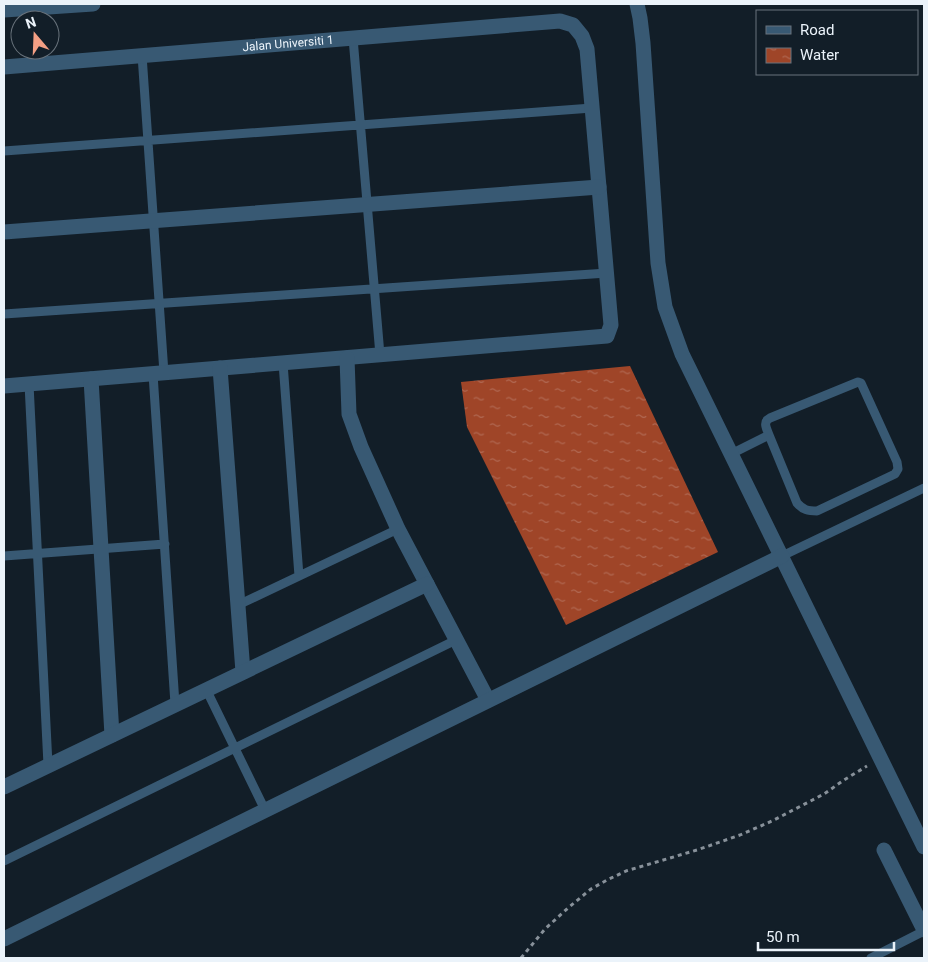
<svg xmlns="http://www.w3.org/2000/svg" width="928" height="962" font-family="Roboto,sans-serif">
<defs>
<pattern id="water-ripples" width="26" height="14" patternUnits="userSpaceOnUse" patternTransform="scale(1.25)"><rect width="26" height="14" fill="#9f4528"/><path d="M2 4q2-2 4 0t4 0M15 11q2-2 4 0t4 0" fill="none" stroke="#b16953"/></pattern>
</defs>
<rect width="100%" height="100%" fill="#121e28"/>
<!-- water -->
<path fill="url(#water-ripples)" d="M 630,366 L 718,552 L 566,625 L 467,427 L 461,382 Z"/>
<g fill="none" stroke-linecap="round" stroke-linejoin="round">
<!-- path -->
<path stroke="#88919a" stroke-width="3" stroke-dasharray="4 4" stroke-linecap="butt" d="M 521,958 L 545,929 L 568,908 L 591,889 L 607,880 L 626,871 L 697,850 L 740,835 L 772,821 L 824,794 L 844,780 L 867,766"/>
<!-- service -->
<path stroke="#385973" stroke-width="9" d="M 353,38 L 380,355
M 142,55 L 164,373
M 4,151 L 592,108
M 4,314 L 607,273
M 283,363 L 299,576
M 153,374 L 175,704
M 29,384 L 48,765
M 731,454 L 769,435 C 767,429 762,422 770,418 L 858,382 L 861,383 L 897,462 L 898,469 L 895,474 L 817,511 C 808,511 803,510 797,503 L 769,435
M 4,556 L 165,544
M 782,556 L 924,488
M 238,605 L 398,529
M 206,689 L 265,810
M 4,861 L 456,640
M 871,958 L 924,931"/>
<!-- minor -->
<g stroke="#385973" stroke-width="15">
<path d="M 637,4 L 640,18 L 643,43 L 658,263 L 665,307 L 682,354 L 924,847"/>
<path d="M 4,10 L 93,4"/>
<path id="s1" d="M 4,67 L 560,21 L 573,25 L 582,36 L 587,49 L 611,325 L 607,336 L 4,386"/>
<path d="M 4,232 L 599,187"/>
<path d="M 347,358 L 349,414 L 361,447 L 398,529 L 488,700"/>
<path d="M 220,368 L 243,672"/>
<path d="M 91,379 L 112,735"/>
<path d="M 4,787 L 427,584"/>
<path d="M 884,850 L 924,930"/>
<path d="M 4,939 L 782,556"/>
</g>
</g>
<g text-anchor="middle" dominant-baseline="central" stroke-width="5" stroke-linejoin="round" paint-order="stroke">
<!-- street labels -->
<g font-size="12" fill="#ebf3fa" stroke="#121e28">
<text stroke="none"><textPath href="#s1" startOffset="285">Jalan Universiti 1</textPath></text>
</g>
</g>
<!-- border -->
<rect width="928" height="962" fill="none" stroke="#ebf3fa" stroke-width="10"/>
<!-- legend -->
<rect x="756" y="10" width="162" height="65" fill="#121e28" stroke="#69737c"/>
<rect x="766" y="26" width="25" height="8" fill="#385973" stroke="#69737c"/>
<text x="800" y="35" font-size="15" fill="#ebf3fa">Road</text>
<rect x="766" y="48" width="25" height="15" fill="url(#water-ripples)" stroke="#69737c"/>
<text x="800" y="60" font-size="15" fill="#ebf3fa">Water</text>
<!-- north arrow -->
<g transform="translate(35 35) rotate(341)"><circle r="24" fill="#121e28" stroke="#69737c"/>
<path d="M0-4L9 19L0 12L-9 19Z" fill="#f39f84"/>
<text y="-8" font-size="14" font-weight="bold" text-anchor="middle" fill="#ebf3fa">N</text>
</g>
<!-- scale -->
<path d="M758 942v8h136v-8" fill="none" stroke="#ebf3fa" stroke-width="2.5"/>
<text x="766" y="942" font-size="15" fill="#ebf3fa" stroke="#121e28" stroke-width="4" paint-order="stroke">50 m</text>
</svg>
